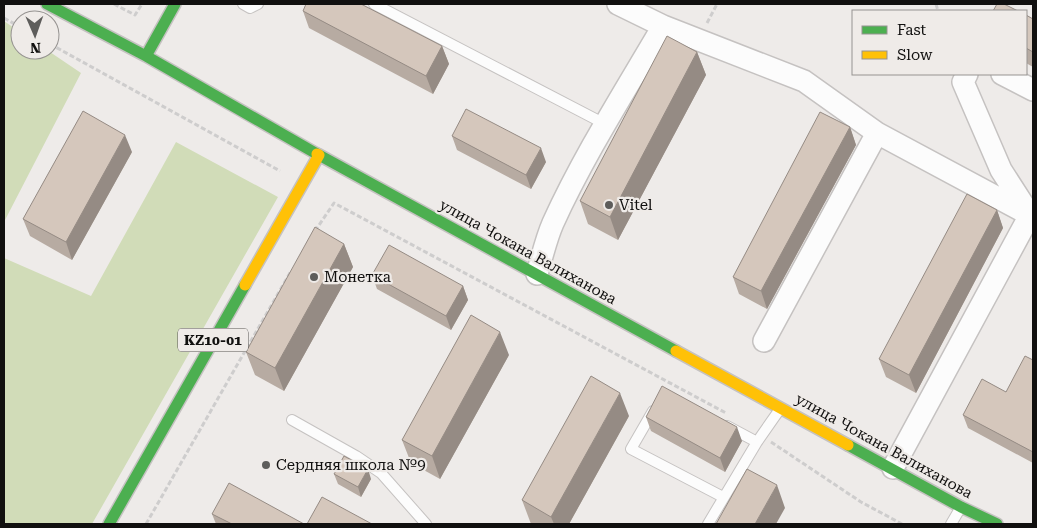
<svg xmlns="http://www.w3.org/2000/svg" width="1037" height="528" font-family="'Roboto Serif',serif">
<rect width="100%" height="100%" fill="#eeebe9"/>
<!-- green -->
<path fill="#d1dcb8" d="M 4,21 L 20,32 L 20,50 L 47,50 L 81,73 L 4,222 Z
M 176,142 L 278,197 L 92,524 L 4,524 L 4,258 L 91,296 Z"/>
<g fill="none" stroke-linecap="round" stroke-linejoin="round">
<!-- lane casing -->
<g stroke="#c5c2c1" stroke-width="12">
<path id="lane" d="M 243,4 L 250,8 L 258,4
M 374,4 L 605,124
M 653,411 L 631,449 L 723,497
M 292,420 L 356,456 L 381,473 L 426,524
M 727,426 L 757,442
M 708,524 L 757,442 L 780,409
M 951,524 L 961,507"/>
</g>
<!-- street casing -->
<g stroke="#c5c2c1" stroke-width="24">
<path id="street" d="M 618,4 L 663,26
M 1002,74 L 1033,90
M 537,274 C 542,257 546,239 553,223 C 584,155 625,91 663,26 L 804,81 L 877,133 L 1030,215 L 1033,218
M 764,341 L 877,133
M 893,468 L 1030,215 L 1001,170 L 963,82 L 967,74"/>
</g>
<!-- fast casing -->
<g stroke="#c5c2c1" stroke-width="14">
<path id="fast" d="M 47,4 L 146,56 L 317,154
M 146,56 L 175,4
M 319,155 L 676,351
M 848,445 L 961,507 L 997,524
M 109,524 L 245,285"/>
</g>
<!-- slow casing -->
<g stroke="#c5c2c1" stroke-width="14">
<path id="slow" d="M 245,285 L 319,155 L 317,154
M 676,351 L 848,445"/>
</g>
<!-- path -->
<path stroke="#cecdcd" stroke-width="3" stroke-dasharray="5 2.5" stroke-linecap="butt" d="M 114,4 L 135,15 L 142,4
M 936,4 L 938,11
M 4,18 L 20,27
M 707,23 L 717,4
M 50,44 L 280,171
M 315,231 L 334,203 L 726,413
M 771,442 L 861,502 L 902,524
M 146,524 L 291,271"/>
<!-- lane -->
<use href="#lane" stroke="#fcfcfc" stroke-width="10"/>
<!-- street -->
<use href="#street" stroke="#fcfcfc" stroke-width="21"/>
<!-- fast -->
<use href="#fast" stroke="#4caf50" stroke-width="11"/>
<!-- slow -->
<use href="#slow" stroke="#ffc107" stroke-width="11"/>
</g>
<!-- wall -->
<path fill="#b7aba2" d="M 303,11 L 442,46 L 449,64 L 433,94 L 309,28 Z
M 1026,15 L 1033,19 L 1033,67 L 1026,63 Z
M 697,52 L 706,75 L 618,240 L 588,224 L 580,201 Z
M 850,127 L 856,145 L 767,309 L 739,294 L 733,277 Z
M 452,136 L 546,162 L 531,189 L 457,150 Z
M 132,152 L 72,260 L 30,236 L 23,219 Z
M 997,210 L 1003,228 L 916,393 L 886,377 L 879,359 Z
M 344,244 L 353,267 L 284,391 L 255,375 L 246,352 Z
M 372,275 L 463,286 L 468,300 L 451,330 L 377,289 Z
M 509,355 L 440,479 L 411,463 L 402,440 Z
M 1033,360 L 1033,463 L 968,428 L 963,415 L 1006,392 Z
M 629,416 L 569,524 L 531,524 L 522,500 Z
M 646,417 L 742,441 L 725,472 L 651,431 Z
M 334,474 L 371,479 L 361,497 L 338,484 Z
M 212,514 L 304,524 L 216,524 Z"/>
<!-- shaded-wall -->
<path fill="#958b84" d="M 442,46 L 449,64 L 433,94 L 426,76 Z
M 697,52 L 706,75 L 618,240 L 610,217 Z
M 850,127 L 856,145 L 767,309 L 761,291 Z
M 125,135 L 132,152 L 72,260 L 66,242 Z
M 541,148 L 546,162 L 531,189 L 526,175 Z
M 997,210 L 1003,228 L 916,393 L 909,375 Z
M 344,244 L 353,267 L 284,391 L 275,368 Z
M 463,286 L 468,300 L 451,330 L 446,316 Z
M 500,332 L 509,355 L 440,479 L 432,456 Z
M 620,393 L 629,416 L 569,524 L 554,524 L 551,517 Z
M 737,427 L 742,441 L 725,472 L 720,458 Z
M 368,469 L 371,479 L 361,497 L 358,487 Z
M 777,485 L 785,508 L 776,524 L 755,524 Z"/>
<!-- building -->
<path fill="#d5c7bc" stroke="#958b84" d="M 306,4 L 361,4 L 442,46 L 426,76 L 303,11 Z
M 997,4 L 1004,4 L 1018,11 L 993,11 Z
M 1026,15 L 1033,19 L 1033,52 L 1026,48 Z
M 667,36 L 697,52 L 610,217 L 580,201 Z
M 466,109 L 541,148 L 526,175 L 452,136 Z
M 83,111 L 125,135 L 66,242 L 23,219 Z
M 820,112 L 850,127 L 761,291 L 733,277 Z
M 967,194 L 997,210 L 909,375 L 879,359 Z
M 315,227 L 344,244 L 275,368 L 246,352 Z
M 389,245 L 463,286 L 446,316 L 372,275 Z
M 471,315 L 500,332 L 432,456 L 402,440 Z
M 1025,356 L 1033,360 L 1033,452 L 963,415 L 982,379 L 1006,392 Z
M 591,376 L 620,393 L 551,517 L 522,500 Z
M 662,386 L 737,427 L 720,458 L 646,417 Z
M 344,456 L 368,469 L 358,487 L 334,474 Z
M 747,469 L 777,485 L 755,524 L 716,524 Z
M 229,483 L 304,524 L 232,524 L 212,514 Z
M 322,497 L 372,524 L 307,524 Z"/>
<!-- markers -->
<g fill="#5e5d5b" stroke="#efebe8" stroke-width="2">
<circle cx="609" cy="205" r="5"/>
<circle cx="314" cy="277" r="5"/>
<circle cx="266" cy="465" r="5"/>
</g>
<g text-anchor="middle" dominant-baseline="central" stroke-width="4.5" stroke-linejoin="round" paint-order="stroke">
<!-- shield labels -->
<rect fill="#efebe8" stroke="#545250" stroke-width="1" x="178" y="328.5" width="70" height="23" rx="4"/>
<g font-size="14" font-weight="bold" fill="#11100f">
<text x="213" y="340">KZ10-01</text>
</g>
<!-- poi labels -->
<g font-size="15" fill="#11100f" stroke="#efebe8" text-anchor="start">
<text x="619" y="205">Vitel</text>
<text x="324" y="277">Монетка</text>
<text x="276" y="465">Сердняя школа №9</text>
</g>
<!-- street labels -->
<g font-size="15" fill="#11100f" stroke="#efebe8">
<text transform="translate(528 252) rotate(29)">улица Чокана Валиханова</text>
<text transform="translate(884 446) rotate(29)">улица Чокана Валиханова</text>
</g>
</g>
<!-- border -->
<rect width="1037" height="528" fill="none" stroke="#11100f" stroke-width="10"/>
<!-- legend -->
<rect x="852" y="10" width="175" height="65" fill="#efebe8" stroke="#969391"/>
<rect x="862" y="26" width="25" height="8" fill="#4caf50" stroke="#969391"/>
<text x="897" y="35" font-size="15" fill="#11100f">Fast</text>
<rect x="862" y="51" width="25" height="8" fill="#ffc107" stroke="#969391"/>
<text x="897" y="60" font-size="15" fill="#11100f">Slow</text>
<!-- north arrow -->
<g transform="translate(35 35) rotate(178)"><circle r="24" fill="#efebe8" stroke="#969391"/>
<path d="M0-4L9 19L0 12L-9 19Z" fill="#5e5d5b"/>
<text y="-8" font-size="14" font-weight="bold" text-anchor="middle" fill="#11100f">N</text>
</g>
</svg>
